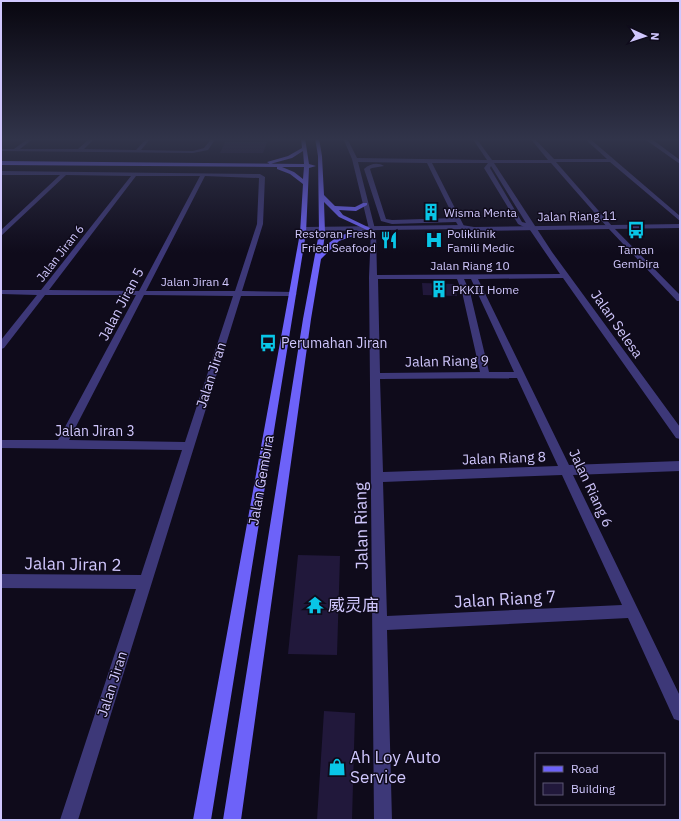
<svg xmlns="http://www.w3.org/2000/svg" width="681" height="821" font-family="'IBM Plex Sans','Noto Sans SC',sans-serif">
<rect width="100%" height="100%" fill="#0f0b1b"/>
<!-- building -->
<path fill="#21183b" d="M 225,142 L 267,142 L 263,153 L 220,153 Z
M 422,283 L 454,284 L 457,296 L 423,295 Z
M 298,555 L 340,556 L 337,655 L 288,654 Z
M 324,711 L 355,713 L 352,820 L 317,820 Z"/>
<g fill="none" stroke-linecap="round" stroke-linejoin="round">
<!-- minor -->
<path fill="#3d3878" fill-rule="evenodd" d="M 29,138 L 34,138 L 20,149 L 78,149 L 90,138 L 95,138 L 84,149 L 136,150 L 147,138 L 151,138 L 141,150 L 193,151 L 204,148 L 212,138 L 216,138 L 208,150 L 193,153 L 1,151 L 1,149 L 14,149 Z
M 343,138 L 347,138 L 357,158 L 487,160 L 472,138 L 476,138 L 492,160 L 548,160 L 530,138 L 534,138 L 554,159 L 607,159 L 584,138 L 589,138 L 680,216 L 680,221 L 610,162 L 556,162 L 612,226 L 680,295 L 680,301 L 677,301 L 608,228 L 551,163 L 494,163 L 552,252 L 680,427 L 680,439 L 676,438 L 563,278 L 478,279 L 569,465 L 680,461 L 680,471 L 573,475 L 680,696 L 680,721 L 674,719 L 628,618 L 387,630 L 392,820 L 374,820 L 369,277 L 371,231 L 369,229 L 352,159 ZM 358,162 L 427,163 L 454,218 L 392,220 L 386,219 L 370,169 L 372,168 L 384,166 C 378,162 369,164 364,169 L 381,221 L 392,224 L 456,222 L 459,227 L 461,228 L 464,226 L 432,163 L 488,163 L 484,168 L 518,224 L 530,230 L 560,274 L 377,275 L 376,232 L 374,230 L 375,229 ZM 491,166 L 526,223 L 522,222 L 490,168 ZM 378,279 L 457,279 L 462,292 L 480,372 L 380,373 ZM 464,279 L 471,279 L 514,372 L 489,372 L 470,292 ZM 517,378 L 558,466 L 383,472 L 380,379 ZM 562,475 L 622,605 L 387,616 L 383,482 Z
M 646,138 L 680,138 L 680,140 L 653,140 L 680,160 L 680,164 L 646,140 Z
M 1,171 L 260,174 L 265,177 L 263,224 L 242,291 L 293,292 L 297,294 L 293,296 L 241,296 L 78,820 L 60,820 L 136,589 L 1,588 L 1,574 L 141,575 L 182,450 L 1,448 L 1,440 L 58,440 L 136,295 L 45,295 L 4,348 L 1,349 L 1,340 L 37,295 L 1,294 L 1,290 L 41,290 L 131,176 L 66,175 L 1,236 L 1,230 L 60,175 L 1,175 ZM 136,176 L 200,176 L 139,291 L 49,290 ZM 205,176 L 259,178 L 257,224 L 235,291 L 146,291 ZM 144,295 L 233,296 L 185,442 L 69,440 Z"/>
<!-- tertiary -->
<path fill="#3d3878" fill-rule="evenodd" d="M 680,224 L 680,228 L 474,231 L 462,229 L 304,231 L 301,229 L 304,227 L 462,225 L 474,227 Z"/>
<!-- secondary -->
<path fill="#6d62f9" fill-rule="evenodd" d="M 301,138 L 305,138 L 309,164 L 316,166 L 309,168 L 306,233 L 211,820 L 193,820 L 300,233 L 303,184 L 290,174 L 277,169 L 277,167 L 1,165 L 1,161 L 304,164 L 303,151 L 292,158 L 270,164 L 267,162 L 288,156 L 302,148 ZM 282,167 L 304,167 L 303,179 L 294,172 Z
M 315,138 L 319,138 L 322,156 L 324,195 L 335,206 L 355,207 L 363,203 L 367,203 L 367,205 L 356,211 L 339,210 L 343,215 L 372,229 L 367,230 L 339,217 L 324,202 L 325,233 L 323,249 C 333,237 345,233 361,230 L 364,232 L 339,241 L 321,259 L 311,319 L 241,820 L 223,820 L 303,319 L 319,233 L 318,156 Z"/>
</g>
<!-- sky -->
<linearGradient id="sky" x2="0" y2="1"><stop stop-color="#08060f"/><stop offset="0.55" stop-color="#31344a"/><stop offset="1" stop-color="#31344a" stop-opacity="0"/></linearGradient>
<rect width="681" height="253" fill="url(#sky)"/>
<!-- icons -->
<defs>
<g id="building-bare" transform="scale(1.38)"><path d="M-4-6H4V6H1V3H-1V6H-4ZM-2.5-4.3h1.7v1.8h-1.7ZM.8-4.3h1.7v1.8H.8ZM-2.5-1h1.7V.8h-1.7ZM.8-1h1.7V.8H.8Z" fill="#09c6e7" stroke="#0f0b1b" stroke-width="2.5" paint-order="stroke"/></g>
<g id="bus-bare" transform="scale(1.38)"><path d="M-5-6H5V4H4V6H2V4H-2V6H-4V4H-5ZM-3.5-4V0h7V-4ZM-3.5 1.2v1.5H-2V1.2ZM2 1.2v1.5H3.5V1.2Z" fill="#09c6e7" stroke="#0f0b1b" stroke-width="2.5" paint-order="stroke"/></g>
<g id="restaurant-bare" transform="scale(1.38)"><path d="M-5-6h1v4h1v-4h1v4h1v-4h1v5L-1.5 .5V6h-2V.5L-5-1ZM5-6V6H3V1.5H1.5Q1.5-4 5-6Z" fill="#09c6e7" stroke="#0f0b1b" stroke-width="2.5" paint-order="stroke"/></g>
<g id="hospital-bare" transform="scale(1.38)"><path d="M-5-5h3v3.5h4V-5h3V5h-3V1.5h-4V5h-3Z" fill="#09c6e7" stroke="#0f0b1b" stroke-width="2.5" paint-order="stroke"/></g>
<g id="temple-bare" transform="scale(1.38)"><path d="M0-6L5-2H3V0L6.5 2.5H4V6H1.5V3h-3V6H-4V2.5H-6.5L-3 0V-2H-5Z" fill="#09c6e7" stroke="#0f0b1b" stroke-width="2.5" paint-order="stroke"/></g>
<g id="shop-bare" transform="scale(1.38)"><path d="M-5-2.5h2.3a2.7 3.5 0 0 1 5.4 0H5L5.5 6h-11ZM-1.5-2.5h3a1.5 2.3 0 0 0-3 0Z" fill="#09c6e7" stroke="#0f0b1b" stroke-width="2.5" paint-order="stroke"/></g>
</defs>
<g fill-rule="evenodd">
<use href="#building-bare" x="431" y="212"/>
<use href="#bus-bare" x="636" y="230"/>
<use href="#restaurant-bare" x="389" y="240"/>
<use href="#hospital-bare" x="434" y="240"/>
<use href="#building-bare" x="439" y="289"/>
<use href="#bus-bare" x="268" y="343"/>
<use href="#temple-bare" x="315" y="605"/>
<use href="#shop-bare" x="337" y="767"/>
</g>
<g text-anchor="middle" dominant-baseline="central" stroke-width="3" stroke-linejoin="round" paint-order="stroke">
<!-- far-poi labels -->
<g font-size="12" fill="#d0c7fd" stroke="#0f0b1b" text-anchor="start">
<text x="444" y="212">Wisma Menta</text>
<text x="376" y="233" text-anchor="end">Restoran Fresh<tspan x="376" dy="14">Fried Seafood</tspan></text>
<text x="447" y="233">Poliklinik<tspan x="447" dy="14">Famili Medic</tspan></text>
<text x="636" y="249" text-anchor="middle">Taman<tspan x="636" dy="14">Gembira</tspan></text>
<text x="452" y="289">PKKII Home</text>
</g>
<!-- far-street labels -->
<g font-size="12" fill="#d0c7fd" stroke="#0f0b1b">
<text transform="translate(577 216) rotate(-1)">Jalan Riang 11</text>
<text transform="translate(60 253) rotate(-52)">Jalan Jiran 6</text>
<text x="470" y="265">Jalan Riang 10</text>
<text x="195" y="281">Jalan Jiran 4</text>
</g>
<!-- street labels -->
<g font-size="14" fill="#d0c7fd" stroke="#0f0b1b">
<text transform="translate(121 304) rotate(-62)">Jalan Jiran 5</text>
<text transform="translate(617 324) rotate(55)">Jalan Selesa</text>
<text transform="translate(447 361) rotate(-1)">Jalan Riang 9</text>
<text transform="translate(211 375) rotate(-72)">Jalan Jiran</text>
<text x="95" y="431">Jalan Jiran 3</text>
<text transform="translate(504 458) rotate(-2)">Jalan Riang 8</text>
<text transform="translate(261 480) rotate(-80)">Jalan Gembira</text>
<text transform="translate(591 488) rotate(65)">Jalan Riang 6</text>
<text transform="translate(112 684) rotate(-72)">Jalan Jiran</text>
</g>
<!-- poi labels -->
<g font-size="14" fill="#d0c7fd" stroke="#0f0b1b" text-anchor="start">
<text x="281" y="343">Perumahan Jiran</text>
</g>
<!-- near-street labels -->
<g font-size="17" fill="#d0c7fd" stroke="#0f0b1b">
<text transform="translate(361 526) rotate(-91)">Jalan Riang</text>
<text transform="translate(73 564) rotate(1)">Jalan Jiran 2</text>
<text transform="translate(505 599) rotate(-3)">Jalan Riang 7</text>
</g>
<!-- near-poi labels -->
<g font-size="17" fill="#d0c7fd" stroke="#0f0b1b" text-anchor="start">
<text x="328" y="605">威灵庙</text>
<text x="350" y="757">Ah Loy Auto<tspan x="350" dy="20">Service</tspan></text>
</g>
</g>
<!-- border -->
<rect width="681" height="821" fill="none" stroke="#d0c7fd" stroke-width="4"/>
<!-- legend -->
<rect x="535" y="753" width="130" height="52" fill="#0f0b1b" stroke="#5c5675"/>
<rect x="543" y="766" width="20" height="6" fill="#6d62f9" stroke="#5c5675"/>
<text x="571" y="773" font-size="12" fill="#d0c7fd">Road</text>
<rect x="543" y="783" width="20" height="12" fill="#21183b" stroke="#5c5675"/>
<text x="571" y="793" font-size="12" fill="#d0c7fd">Building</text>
<!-- north arrow -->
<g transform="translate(645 36) rotate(93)" stroke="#0f0b1b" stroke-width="3" paint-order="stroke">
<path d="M0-3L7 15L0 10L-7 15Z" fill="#d0c7fd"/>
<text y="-6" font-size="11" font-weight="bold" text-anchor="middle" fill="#d0c7fd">N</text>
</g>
</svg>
